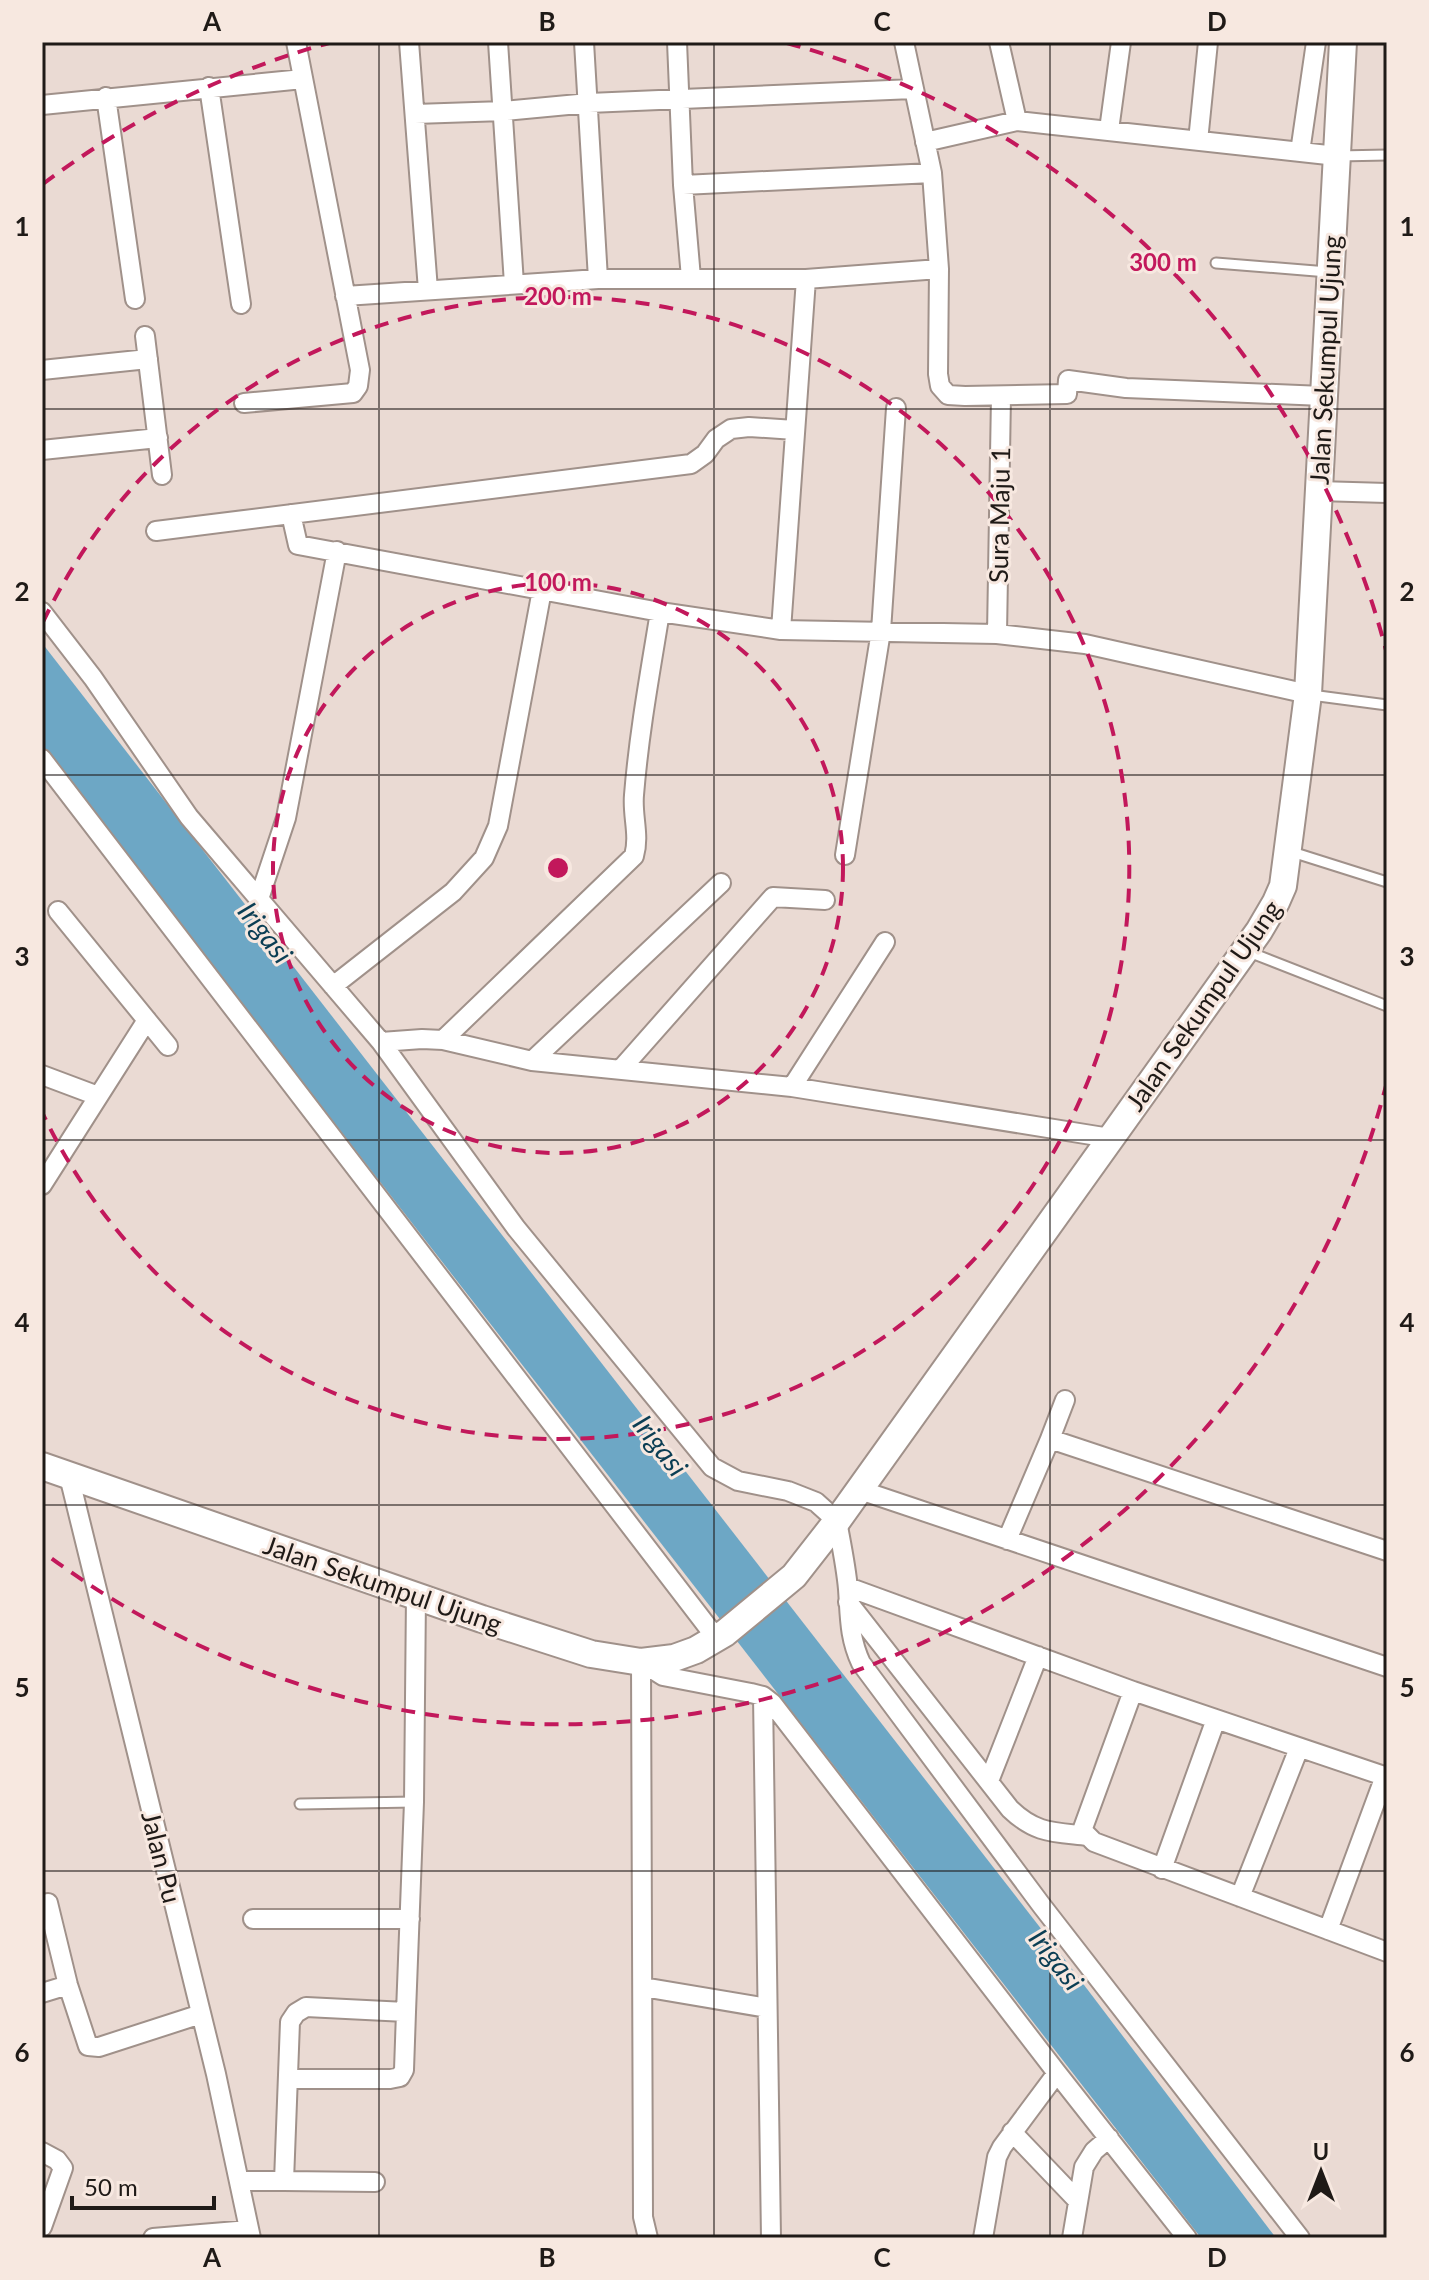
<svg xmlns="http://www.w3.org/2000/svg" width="1429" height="2280" font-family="Lato,sans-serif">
<rect width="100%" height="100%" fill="#eadad3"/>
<!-- water -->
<path fill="#6da7c5" d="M 42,643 L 1056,1948 L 1276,2238 L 1201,2238 L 42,747 Z"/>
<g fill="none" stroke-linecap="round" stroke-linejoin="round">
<!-- service casing -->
<g stroke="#a0918a" stroke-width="13">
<path id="service" d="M 1338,156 L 1387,155
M 1216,263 L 1328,272
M 1311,695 L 1387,705
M 1292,852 L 1387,882
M 1249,952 L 1387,1006
M 300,1804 L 414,1802"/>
</g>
<!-- minor casing -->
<g stroke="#a0918a" stroke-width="22">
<path id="minor" d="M 409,42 L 428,290
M 498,42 L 514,284
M 584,42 L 598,279
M 677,42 L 683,185 L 691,278
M 904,42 L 932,173 L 939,269 L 938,374 L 940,386 L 948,395 L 965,396 L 1067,394 L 1068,380 L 1126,388 L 1323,396
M 999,42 L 1017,121
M 209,87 L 241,304
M 106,97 L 135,299
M 42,105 L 303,79
M 415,114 L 504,111 L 589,103 L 913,89
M 1109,130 L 1121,42
M 1198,141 L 1208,42
M 925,142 L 1017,121 L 1337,156
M 1300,152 L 1316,42
M 683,185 L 932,173
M 345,296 L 598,279 L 806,279
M 145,336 L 162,475
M 42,370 L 148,359
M 244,403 L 353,393 L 358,386 L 360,370 L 296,42
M 42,450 L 158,438
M 1318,491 L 1387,493
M 291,514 L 298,545 L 660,612 L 781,630 L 997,634 L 1085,644 L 1308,694
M 156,531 L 691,464 L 705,454 L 716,439 L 731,429 L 749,427 L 795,430
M 42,612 L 93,678 L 189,817 L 381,1042 L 516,1228 L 712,1467 L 738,1481 L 788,1491 L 816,1502 L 837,1521 C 841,1543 846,1566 848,1589 C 850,1617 849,1637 861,1663 L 1042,1906 L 1300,2238
M 781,630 L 806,279 L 939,269
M 997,634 L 1001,396
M 42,759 L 717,1639
M 845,855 L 881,631 L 896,408
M 259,899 L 286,818 L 337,551
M 58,911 L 168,1046
M 333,986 L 453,892 L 484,858 L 498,826 L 542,590
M 443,1040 L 634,856 C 640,835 632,816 634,795 C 639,733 650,673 660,612
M 381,1042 L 422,1039 L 443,1040 L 532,1061 L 792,1087 L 1110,1138
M 532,1061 L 721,883
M 621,1069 L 773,897 L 825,900
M 42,1075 L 98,1096
M 792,1087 L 885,942
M 42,1185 L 147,1020
M 1065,1400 L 1050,1439 L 1387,1551
M 69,1476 L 216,2074 L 251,2238
M 860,1490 L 1387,1667
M 1007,1540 L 1050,1439
M 848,1587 L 1133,1691 L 1387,1777
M 848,1602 L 1010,1809 C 1036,1834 1054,1832 1088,1836
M 647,1661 L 652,1669 L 663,1676 L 751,1693 L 763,1696 L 772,1703 L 1057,2073 L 1187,2238
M 641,1662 L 643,2217 L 648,2238
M 1133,1691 L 1083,1828 L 1084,1832 L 1094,1842 L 1387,1952
M 763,1696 L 771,2238
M 989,1781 L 1038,1656
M 1162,1869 L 1216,1719
M 1240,1897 L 1299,1748
M 48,1903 L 68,1985 L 88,2046 L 99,2047 L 201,2014
M 253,1919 L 410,1919
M 1328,1930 L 1385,1776
M 643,1987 L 767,2008
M 42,1993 L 68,1985
M 288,2079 L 390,2079 L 400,2077 L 404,2070 L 406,2012
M 1012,2132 L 1077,2200
M 42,2152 L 57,2160 L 63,2168 L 42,2227
M 239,2181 L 284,2181 L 290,2022 L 296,2013 L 306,2007 L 406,2012 L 414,1802 L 416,1595
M 284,2181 L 375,2182
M 153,2238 L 249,2230
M 983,2238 L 997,2157 L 1002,2147 L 1057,2073
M 1072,2238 L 1084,2167 L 1094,2151 L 1109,2138"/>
</g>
<!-- secondary casing -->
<g stroke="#a0918a" stroke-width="30">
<path id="secondary" d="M 42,1466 L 482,1619 L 591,1654 L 641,1662 L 674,1658 L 696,1650 L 725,1633 L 794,1576 L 837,1521 L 1259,931 L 1276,902 L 1283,886 L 1308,694 L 1343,42"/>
</g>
<!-- service -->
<use href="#service" stroke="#fff" stroke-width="9"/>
<!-- minor -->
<use href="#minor" stroke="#fff" stroke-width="18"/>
<!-- secondary -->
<use href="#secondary" stroke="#fff" stroke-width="26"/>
</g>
<!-- grid -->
<path fill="none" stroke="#1f1a17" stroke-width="2" stroke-opacity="0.55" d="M 379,42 L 379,2238M 714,42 L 714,2238M 1050,42 L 1050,2238M 42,409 L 1387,409M 42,775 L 1387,775M 42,1140 L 1387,1140M 42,1505 L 1387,1505M 42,1871 L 1387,1871"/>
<!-- distance rings -->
<g fill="none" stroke="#c2185b" stroke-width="4" stroke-dasharray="14 10">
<circle cx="558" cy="868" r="285"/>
<path d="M43 622A571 571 0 1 1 43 1114"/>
<path d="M1387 1082A856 856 0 0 1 43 1552M43 184A856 856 0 0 1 329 43M787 43A856 856 0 0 1 1387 654"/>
</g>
<g text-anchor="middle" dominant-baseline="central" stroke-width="6" stroke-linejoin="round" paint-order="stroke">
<!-- street labels -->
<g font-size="26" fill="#1f1a17" stroke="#f7e8e0">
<text transform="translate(1325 360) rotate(-87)">Jalan Sekumpul Ujung</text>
<text transform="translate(999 515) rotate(-89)">Sura Maju 1</text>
<text transform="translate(1203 1005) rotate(-55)">Jalan Sekumpul Ujung</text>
<text transform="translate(383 1584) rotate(19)">Jalan Sekumpul Ujung</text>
<text transform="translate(162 1857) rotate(76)">Jalan Pu</text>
</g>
<!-- water labels -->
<g font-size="28" font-style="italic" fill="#0b3e54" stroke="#f7e8e0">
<text transform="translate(266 932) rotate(52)">Irigasi</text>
<text transform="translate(661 1445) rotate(52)">Irigasi</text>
<text transform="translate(1057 1959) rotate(52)">Irigasi</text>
</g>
</g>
<circle cx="558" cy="868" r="12" fill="#c2185b" stroke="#f7e8e0" stroke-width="4"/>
<g font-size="24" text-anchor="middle" font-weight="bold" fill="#c2185b" stroke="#f7e8e0" stroke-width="6" stroke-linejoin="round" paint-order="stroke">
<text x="1163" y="271">300 m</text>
<text x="558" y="305">200 m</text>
<text x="558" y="591">100 m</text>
</g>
<!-- border -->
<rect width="1429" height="2280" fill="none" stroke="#f7e8e0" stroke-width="88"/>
<!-- north arrow -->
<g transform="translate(1321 2172)" stroke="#f7e8e0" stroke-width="6" paint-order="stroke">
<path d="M0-6L14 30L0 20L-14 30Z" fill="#1f1a17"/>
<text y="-12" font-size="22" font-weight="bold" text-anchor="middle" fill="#1f1a17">U</text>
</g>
<!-- scale -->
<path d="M72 2196v12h142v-12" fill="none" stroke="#1f1a17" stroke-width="4"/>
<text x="84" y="2196" font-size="24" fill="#1f1a17" stroke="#f7e8e0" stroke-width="6" paint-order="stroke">50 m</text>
<rect x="44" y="44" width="1341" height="2192" fill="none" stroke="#1f1a17" stroke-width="3"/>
<g font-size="26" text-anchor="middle" font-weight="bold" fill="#1f1a17">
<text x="212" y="31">A</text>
<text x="547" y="31">B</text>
<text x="882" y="31">C</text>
<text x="1217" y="31">D</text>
<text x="22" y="236">1</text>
<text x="1407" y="236">1</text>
<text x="22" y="601">2</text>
<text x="1407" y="601">2</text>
<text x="22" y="966">3</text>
<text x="1407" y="966">3</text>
<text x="22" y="1332">4</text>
<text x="1407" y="1332">4</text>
<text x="22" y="1697">5</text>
<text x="1407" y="1697">5</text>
<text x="22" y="2062">6</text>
<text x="1407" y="2062">6</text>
<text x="212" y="2267">A</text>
<text x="547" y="2267">B</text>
<text x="882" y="2267">C</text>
<text x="1217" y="2267">D</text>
</g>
</svg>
